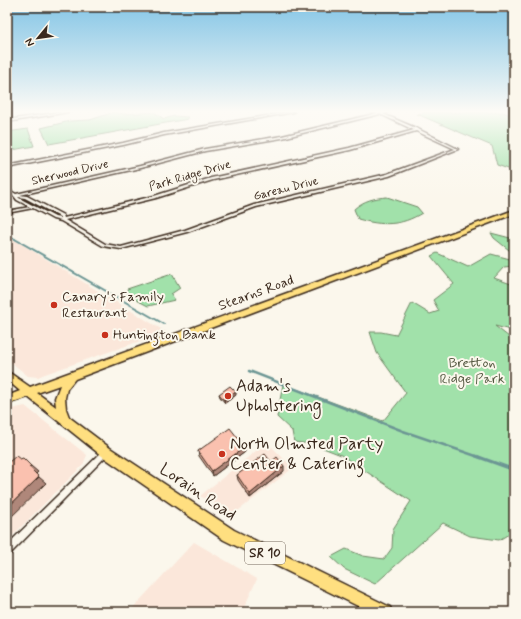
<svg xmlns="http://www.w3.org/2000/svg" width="521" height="619" font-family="Mynerve,sans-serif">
<rect width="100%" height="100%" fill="#fbf7ec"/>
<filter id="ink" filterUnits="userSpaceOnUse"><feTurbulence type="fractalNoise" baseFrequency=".025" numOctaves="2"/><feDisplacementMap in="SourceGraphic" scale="8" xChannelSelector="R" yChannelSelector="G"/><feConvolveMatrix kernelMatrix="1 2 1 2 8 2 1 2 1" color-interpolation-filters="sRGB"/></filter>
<g filter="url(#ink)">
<!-- built -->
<path fill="#fbe7da" d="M 7,235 L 75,277 L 166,332 L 45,374 L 38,377 L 28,376 L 7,359 Z
M 25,406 L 87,455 L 83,465 L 7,541 L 7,410 Z
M 267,442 L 293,468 L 234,514 L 200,496 Z
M 194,542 L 257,579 L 242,612 L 129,612 Z"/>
<!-- green -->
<path fill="#a1e1aa" stroke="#6e8664" d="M 114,112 L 124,114 L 154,112 L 164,119 L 174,116 L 188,117 L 188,119 L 49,144 L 41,128 L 70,121 L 90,120 Z
M 427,112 L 503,112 L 514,116 L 514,171 L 497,165 L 492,146 L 417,114 Z
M 28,129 L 34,146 L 7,151 L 7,132 Z
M 387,197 L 417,207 L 422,213 C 401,226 382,226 358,219 L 354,209 C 364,200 375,198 387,197 Z
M 491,233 L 514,239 L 514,254 L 494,238 Z
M 437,253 L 468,267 L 491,254 L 510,259 L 514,258 L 514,266 L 504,267 L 494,278 L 514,285 L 514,331 L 495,326 L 514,341 L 514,531 L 499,540 L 470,536 L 443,523 L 375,584 L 344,569 L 331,557 L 346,549 L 363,556 L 384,559 L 392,548 L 393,529 L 411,501 L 341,455 L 313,444 L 294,442 L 292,431 L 277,417 L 283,384 L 383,421 L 406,393 L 377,353 L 370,332 L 381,332 L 396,335 L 412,303 L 430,314 L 439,311 L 433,300 L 454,284 L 431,256 Z
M 172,274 L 180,288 L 171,294 L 175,300 L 148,306 L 125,294 L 127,289 Z"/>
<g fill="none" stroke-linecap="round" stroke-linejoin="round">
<!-- stream-far3 -->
<path stroke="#6c9694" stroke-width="1.5" d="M 7,235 L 15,239"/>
<!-- stream-far2 -->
<path stroke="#6c9694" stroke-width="2" d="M 13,238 L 164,324"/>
<!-- stream-far1 -->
<path stroke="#6c9694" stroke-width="2.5" d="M 249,371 L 403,431 L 479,457"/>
<!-- stream -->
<path stroke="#6c9694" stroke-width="3" d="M 476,456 L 509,468 L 514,473"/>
<!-- minor casing -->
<g stroke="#3b2a1e" stroke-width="3">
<path id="minor" d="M 289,112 L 294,112 L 164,135 L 123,145 L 7,168 L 7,166 L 123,143 L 164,133 Z
M 376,112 L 381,113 L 388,112 L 383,114 L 418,129 L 458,149 L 389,176 L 256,207 L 187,232 L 121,249 L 103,246 L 61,221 L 53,219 L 33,208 L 7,213 L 7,211 L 30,207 L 17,200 L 14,196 L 7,191 L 7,189 L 16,194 L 140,166 L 205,149 L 282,136 L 378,113 ZM 380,114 L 414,130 L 349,148 L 211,178 L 154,196 L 64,218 L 63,215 L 27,196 L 20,195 L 140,168 L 205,151 L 282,138 ZM 416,131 L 455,149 L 387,174 L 254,205 L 185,230 L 121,247 L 105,244 L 65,220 L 156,198 L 213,180 L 350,150 ZM 18,197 L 25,198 L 60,217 L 60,218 L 55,217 L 19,198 Z
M 106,449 L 108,450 L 109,452 L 108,454 L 10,554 L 7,555 L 7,545 L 104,450 Z"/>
</g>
<!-- tertiary casing -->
<g stroke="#3b2a1e" stroke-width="3">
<path id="tertiary" d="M 61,112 L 68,112 L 7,122 L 7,120 Z"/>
</g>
<!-- primary casing -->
<g stroke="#3b2a1e" stroke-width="3">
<path id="primary" d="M 514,210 L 514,214 L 75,379 L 67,389 L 65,398 L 66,409 L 69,417 L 110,448 L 234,530 L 390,607 L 392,612 L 370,612 L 224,540 L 102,456 L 28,397 L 7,404 L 7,396 L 20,391 L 7,380 L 7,371 L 30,387 ZM 60,385 L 55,398 L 56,407 L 37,393 Z"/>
</g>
<!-- motorway casing -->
<g stroke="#3b2a1e" stroke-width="3">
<path id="motorway" d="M 511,112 L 514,112 L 514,113 L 511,113 Z"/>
</g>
<!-- minor -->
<use href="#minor" fill="#fbf7ec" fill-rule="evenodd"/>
<!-- tertiary -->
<use href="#tertiary" fill="#fbf7ec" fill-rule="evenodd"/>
<!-- primary -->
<use href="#primary" fill="#ffdf80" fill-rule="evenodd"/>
<!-- motorway -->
<use href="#motorway" fill="#ffdf80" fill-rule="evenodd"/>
</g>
<!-- wall -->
<path fill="#d7a696" stroke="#3b2a1e" d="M 219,394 L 236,395 L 225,403 L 220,397 Z
M 198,451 L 245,452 L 213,476 L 199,456 Z
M 271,462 L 284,471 L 250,498 L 238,480 L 237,475 Z"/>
<!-- shaded-wall -->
<path fill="#af877a" stroke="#3b2a1e" d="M 236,392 L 236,395 L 225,403 L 224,400 Z
M 245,447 L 245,452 L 213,476 L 212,471 Z
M 31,466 L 38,472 L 36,474 L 29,467 Z
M 284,466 L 284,471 L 250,498 L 250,494 Z
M 39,477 L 46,483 L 7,521 L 7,508 Z"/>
<!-- building -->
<path fill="#fac1af" stroke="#3b2a1e" d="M 230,386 L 236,392 L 224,400 L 219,394 Z
M 230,428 L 245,447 L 212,471 L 198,451 Z
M 265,454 L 271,462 L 277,457 L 284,466 L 250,494 L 237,475 Z
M 16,456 L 20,459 L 23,458 L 31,466 L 29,467 L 39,477 L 7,508 L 7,460 L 9,462 Z"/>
</g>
<!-- sky -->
<linearGradient id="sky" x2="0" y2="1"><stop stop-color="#83c5e6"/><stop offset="0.56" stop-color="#fdfbf6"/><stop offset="1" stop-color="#fdfbf6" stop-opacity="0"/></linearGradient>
<rect width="521" height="199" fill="url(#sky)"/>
<!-- markers -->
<g fill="#c8321e" stroke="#fbf7ec" stroke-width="1.5">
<circle cx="54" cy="305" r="4"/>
<circle cx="105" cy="335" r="4"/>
<circle cx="228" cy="396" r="4"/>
<circle cx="222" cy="454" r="4"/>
</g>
<g text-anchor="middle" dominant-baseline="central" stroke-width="4" stroke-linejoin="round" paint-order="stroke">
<!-- far-street labels -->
<g font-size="12" fill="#3b2a1e" stroke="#fbf7ec">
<text transform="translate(70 173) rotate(-13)">Sherwood Drive</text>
<text transform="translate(190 176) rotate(-16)">Park Ridge Drive</text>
<text transform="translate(286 189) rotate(-14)">Gareau Drive</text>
</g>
<!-- shield labels -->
<rect fill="#fbf7ec" stroke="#75685c" stroke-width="1" x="245" y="542" width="40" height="22" rx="3"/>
<g font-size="13" font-weight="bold" fill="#3b2a1e">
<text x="265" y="553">SR 10</text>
</g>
<!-- street labels -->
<g font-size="14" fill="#3b2a1e" stroke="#fbf7ec">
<text transform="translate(256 293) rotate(-20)">Stearns Road</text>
</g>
<!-- poi labels -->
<g font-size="14" fill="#3b2a1e" stroke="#fbf7ec" text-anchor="start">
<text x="62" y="297">Canary's Family<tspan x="62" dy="16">Restaurant</tspan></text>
<text x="113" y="335">Huntington Bank</text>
</g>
<!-- park labels -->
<g font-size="14" fill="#545841" stroke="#fbf7ec">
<text x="472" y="363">Bretton<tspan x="472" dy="16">Ridge Park</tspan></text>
</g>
<!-- near-poi labels -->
<g font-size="17" fill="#3b2a1e" stroke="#fbf7ec" text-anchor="start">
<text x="236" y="386">Adam's<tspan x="236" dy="20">Upholstering</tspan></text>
<text x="230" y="444">North Olmsted Party<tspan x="230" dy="20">Center &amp; Catering</tspan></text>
</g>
<!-- near-street labels -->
<g font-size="17" fill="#3b2a1e" stroke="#fbf7ec">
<text transform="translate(198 492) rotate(34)">Lorain Road</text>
</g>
</g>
<!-- margin -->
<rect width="521" height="619" fill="none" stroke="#fbf7ec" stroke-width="24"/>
<rect x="12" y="12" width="497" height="595" fill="none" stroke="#3b2a1e" stroke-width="1.5" filter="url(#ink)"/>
<!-- north arrow -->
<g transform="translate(38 38) rotate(241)" stroke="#fbf7ec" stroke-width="3" paint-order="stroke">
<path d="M0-3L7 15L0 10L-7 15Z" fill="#3b2a1e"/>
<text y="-6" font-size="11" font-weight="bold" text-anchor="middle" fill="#3b2a1e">N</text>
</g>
</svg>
